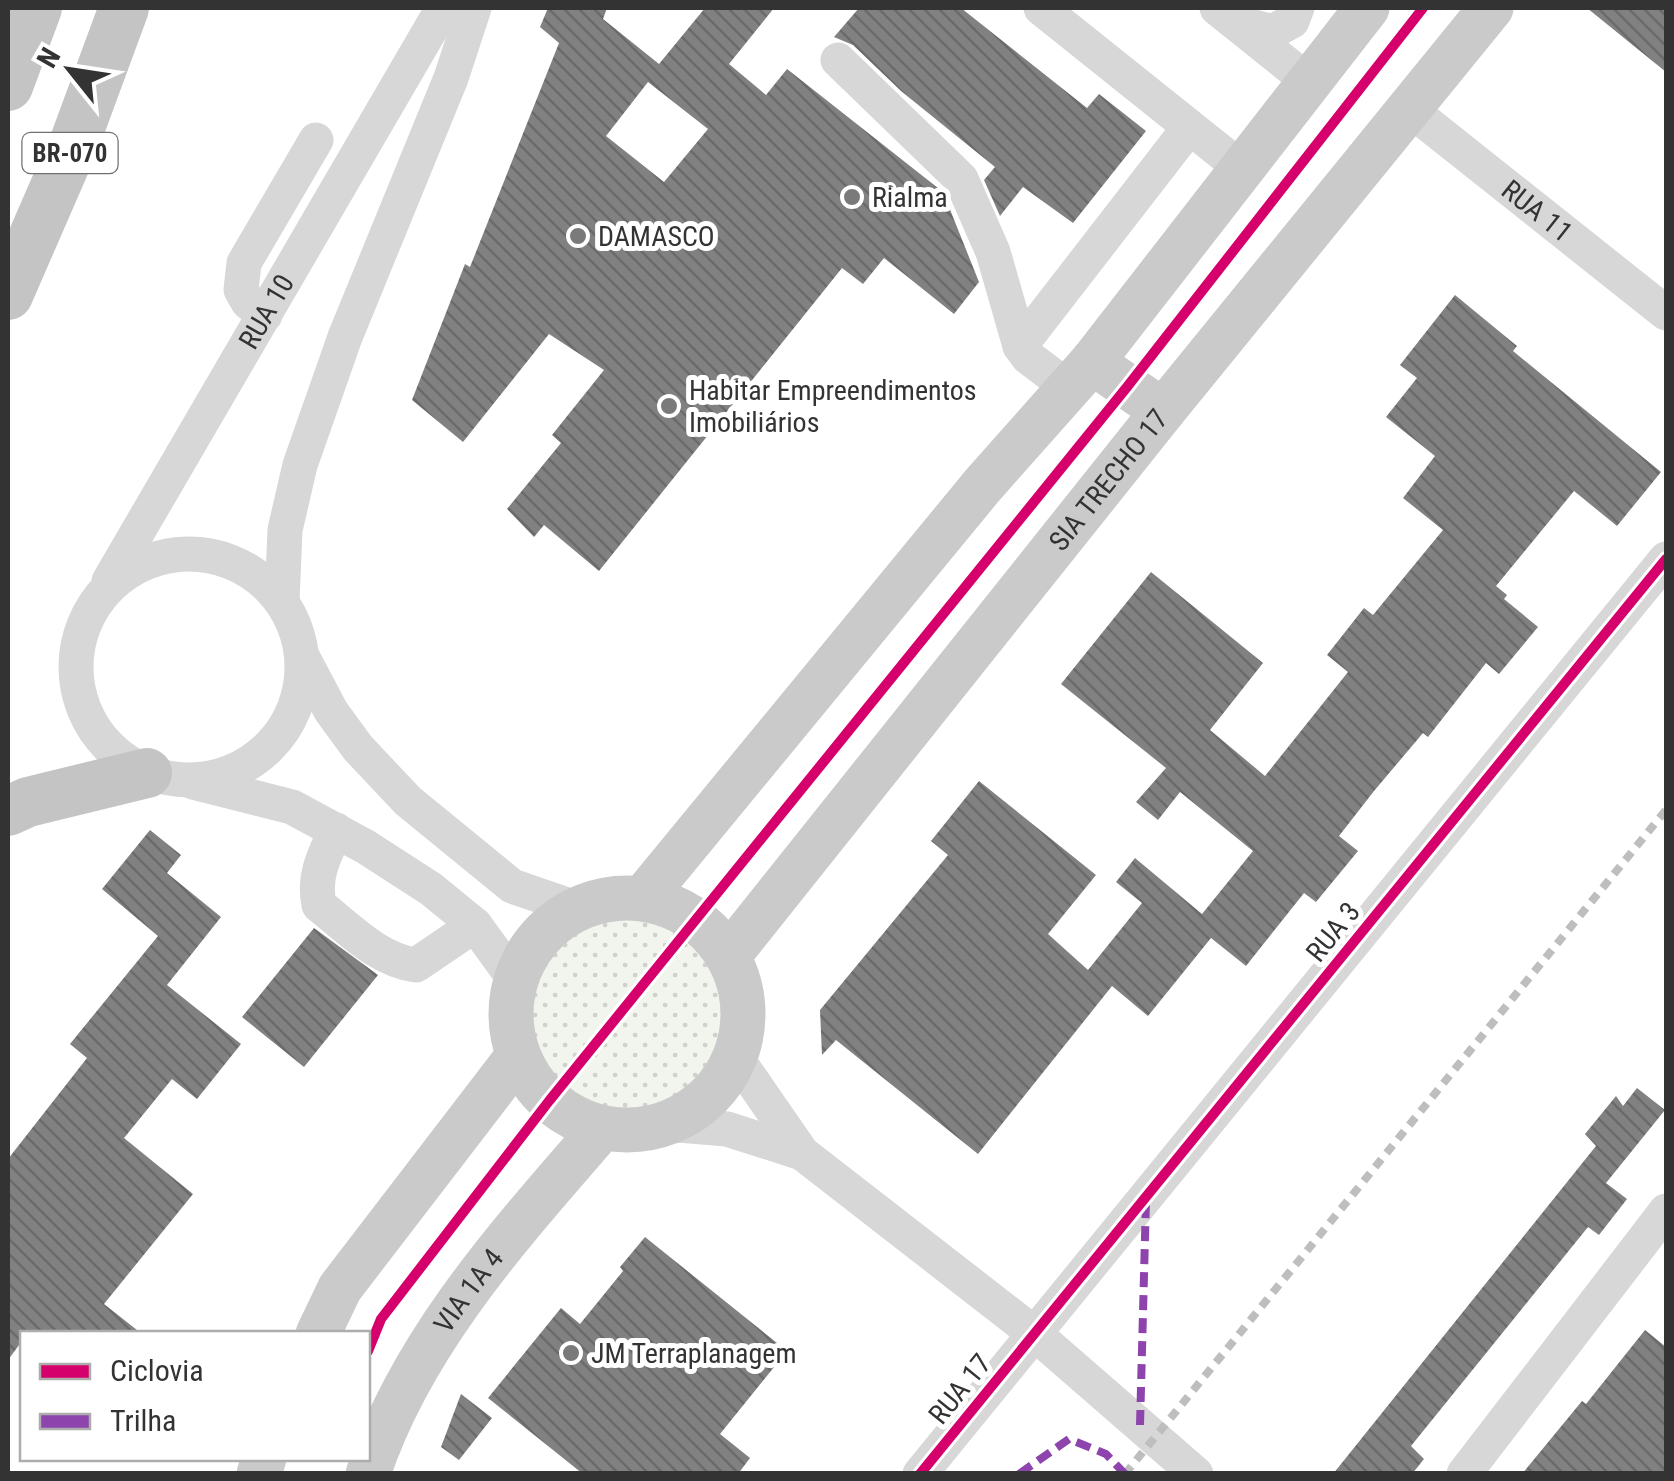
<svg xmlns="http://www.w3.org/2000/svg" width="1674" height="1481" font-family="'Roboto Condensed',sans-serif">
<defs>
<pattern id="grass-dots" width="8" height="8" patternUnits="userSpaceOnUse" patternTransform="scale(2.5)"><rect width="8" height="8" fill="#f1f5ed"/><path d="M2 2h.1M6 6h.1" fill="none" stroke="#cfd2cc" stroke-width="1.8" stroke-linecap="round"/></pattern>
<pattern id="building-back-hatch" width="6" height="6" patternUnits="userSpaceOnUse" patternTransform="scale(2.5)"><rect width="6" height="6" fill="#818181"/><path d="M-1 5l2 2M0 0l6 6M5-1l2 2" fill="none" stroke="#6a6a6a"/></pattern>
</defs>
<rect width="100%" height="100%" fill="#fff"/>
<!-- grass -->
<path fill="url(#grass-dots)" d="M526 1013a101 101 0 1 1 202 0a101 101 0 1 1-202 0Z"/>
<!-- building -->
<path fill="url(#building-back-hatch)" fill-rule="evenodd" d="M 548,8 L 607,8 L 603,19 L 659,64 L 705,8 L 774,8 L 729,64 L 766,95 L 787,69 L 943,192 L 979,282 L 954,314 L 884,258 L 863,284 L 842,268 L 599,571 L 544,525 L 534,537 L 507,509 L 561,443 L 552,435 L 604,370 L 549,334 L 463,442 L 412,400 L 465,264 L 470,267 L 559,43 L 540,27 ZM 648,82 L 708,129 L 664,182 L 606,136 Z
M 859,8 L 961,8 L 1087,108 L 1099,94 L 1146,131 L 1073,223 L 1023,187 L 1000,216 L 984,180 L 995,167 L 901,91 L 853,45 L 834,37 Z
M 1587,8 L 1666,8 L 1666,72 Z
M 1455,295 L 1517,346 L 1513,351 L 1661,472 L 1617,526 L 1574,491 L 1496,586 L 1507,595 L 1504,599 L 1538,627 L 1499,674 L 1486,663 L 1428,737 L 1423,733 L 1374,791 L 1339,836 L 1358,851 L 1316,902 L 1304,893 L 1246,966 L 1211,938 L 1148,1016 L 1112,986 L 978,1154 L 836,1040 L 822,1055 L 820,1010 L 948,855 L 931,841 L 979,781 L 1096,875 L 1048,934 L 1088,970 L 1142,903 L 1116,882 L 1135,858 L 1202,914 L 1253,851 L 1180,792 L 1158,820 L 1136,802 L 1166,768 L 1061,684 L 1151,572 L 1263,663 L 1210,730 L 1265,776 L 1348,672 L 1327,655 L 1364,608 L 1373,615 L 1443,530 L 1403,498 L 1435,456 L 1386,417 L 1417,378 L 1400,365 Z
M 150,830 L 181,855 L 167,873 L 221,917 L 167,985 L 241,1044 L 197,1099 L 172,1079 L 124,1138 L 193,1194 L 104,1304 L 142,1334 L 22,1334 L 22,1341 L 8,1360 L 8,1159 L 87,1058 L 70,1044 L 158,936 L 102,889 Z
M 314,928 L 378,975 L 304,1067 L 242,1017 Z
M 1637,1088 L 1665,1110 L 1606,1183 L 1627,1199 L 1599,1235 L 1588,1227 L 1411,1446 L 1424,1459 L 1412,1474 L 1333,1474 L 1596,1146 L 1585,1134 L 1616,1096 L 1623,1106 Z
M 645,1237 L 787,1351 L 720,1434 L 750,1458 L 738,1474 L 583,1474 L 488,1398 L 561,1308 L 580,1324 L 623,1271 L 620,1267 Z
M 1645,1330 L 1666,1347 L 1666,1474 L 1522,1474 L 1582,1401 L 1586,1404 Z
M 461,1394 L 492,1418 L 459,1460 L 441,1447 Z"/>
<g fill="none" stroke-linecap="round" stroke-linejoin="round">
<!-- minor -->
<g stroke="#d7d7d7" stroke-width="35">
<path d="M 1041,8 L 1241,168"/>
<path d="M 1217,8 L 1308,81"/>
<path d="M 1235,22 L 1272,32 L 1292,21 L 1297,8"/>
<path d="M 838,60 L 961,179 L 993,252 L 1020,346 L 1028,357 L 1069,388"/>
<path id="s1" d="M 1408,108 L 1666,313"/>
<path d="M 265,315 L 248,302 L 241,290 L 244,263 L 316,140"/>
<path d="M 1020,346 L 1188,129"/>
<circle cx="189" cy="667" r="113"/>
<path id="s2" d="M 109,581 L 443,8"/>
<path d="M 282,602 L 285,530 L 300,465 L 345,337 L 451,78 L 474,8"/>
<path d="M 303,658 L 331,711 L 358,748 L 408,801 L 512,886 L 576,908"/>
<path d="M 193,782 L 292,807 L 366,847 L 431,889 L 475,925 L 515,980"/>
<path d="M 336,830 C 324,856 313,876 319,905 C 348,928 378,960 416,965 L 475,925"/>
<path d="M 735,1056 L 802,1153 L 1035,1334 L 1196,1474"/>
<path d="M 666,1124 L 727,1129 L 802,1153"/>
<path d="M 920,1474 L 1666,559"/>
<path d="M 1464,1474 L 1666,1211"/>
</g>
<!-- major -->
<g stroke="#cacaca" stroke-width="45">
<path d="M 1092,362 L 1163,411"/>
<circle cx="627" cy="1014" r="116"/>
<path d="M 643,898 L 982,486 L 1092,362 L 1367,8"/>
<path id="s3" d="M 729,955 L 1163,411 L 1491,8"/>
<path d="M 318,1334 L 340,1288 L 518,1056"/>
<path d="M 259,1474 L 264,1458"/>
<path id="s4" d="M 368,1474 C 412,1341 512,1232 602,1128"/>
</g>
<!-- highway -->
<path stroke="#c4c4c4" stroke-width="50" d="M 8,86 L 37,8
M 8,295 L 75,141 L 124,8
M 8,811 L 28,802 L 147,773"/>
<!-- rail -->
<path stroke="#bebebe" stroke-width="8" stroke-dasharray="10 8" stroke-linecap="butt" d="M 1125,1474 L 1666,810"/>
<!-- quiet -->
<path stroke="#8e44ad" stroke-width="8" stroke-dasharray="15 8" stroke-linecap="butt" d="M 1140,1425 L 1146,1200
M 1019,1474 L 1069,1439 L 1106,1454 L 1125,1474"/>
<!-- cycleway casing -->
<g stroke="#fff" stroke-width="16">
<path id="cycleway" d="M 368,1351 L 381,1319 L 549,1101 L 1127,387 L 1423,8
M 920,1474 L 1666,559"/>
</g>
<!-- cycleway -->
<use href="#cycleway" stroke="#d6006c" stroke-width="10"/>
</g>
<!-- markers -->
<g fill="#7a7a7a" stroke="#fff" stroke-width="4">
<circle cx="852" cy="197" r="10"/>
<circle cx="578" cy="236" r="10"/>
<circle cx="669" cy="406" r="10"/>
<circle cx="571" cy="1353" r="10"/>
</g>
<g text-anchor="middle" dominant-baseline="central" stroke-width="10" stroke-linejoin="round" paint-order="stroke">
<!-- shield labels -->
<rect fill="#fff" stroke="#707070" stroke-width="2.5" x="22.5" y="133" width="95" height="40" rx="8"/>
<g font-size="25" font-weight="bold" fill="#333">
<text x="70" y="153">BR-070</text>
</g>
<!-- poi labels -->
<g font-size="28" fill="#333" stroke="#fff" text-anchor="start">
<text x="872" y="197">Rialma</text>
<text x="598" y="236">DAMASCO</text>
<text x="689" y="390">Habitar Empreendimentos<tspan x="689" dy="32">Imobiliários</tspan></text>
<text x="591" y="1353">JM Terraplanagem</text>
</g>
<!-- street labels -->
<g font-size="28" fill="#333" stroke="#fff">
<text stroke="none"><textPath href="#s1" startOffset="165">RUA 11</textPath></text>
<text stroke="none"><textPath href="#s2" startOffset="312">RUA 10</textPath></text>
<text stroke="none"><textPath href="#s3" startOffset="608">SIA TRECHO 17</textPath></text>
<text transform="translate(1333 932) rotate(-51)">RUA 3</text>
<text stroke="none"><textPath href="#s4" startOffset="210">VIA 1A 4</textPath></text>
<text transform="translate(960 1389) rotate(-51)">RUA 17</text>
</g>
</g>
<!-- border -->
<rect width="1674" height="1481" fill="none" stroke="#333333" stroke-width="20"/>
<!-- legend -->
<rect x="20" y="1331" width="350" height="130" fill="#ffffff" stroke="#adadad" stroke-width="2.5"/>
<rect x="40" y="1364" width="50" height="15" fill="#d6006c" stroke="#adadad" stroke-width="2.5"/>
<text x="110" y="1381" font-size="30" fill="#333333">Ciclovia</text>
<rect x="40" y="1414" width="50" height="15" fill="#8e44ad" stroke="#adadad" stroke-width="2.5"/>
<text x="110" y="1431" font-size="30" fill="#333333">Trilha</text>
<!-- north arrow -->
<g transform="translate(70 70) rotate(300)" stroke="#ffffff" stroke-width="8" paint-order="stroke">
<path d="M0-8L18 38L0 25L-18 38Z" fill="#333333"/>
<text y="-15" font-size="28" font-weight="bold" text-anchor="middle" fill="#333333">N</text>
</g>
</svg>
